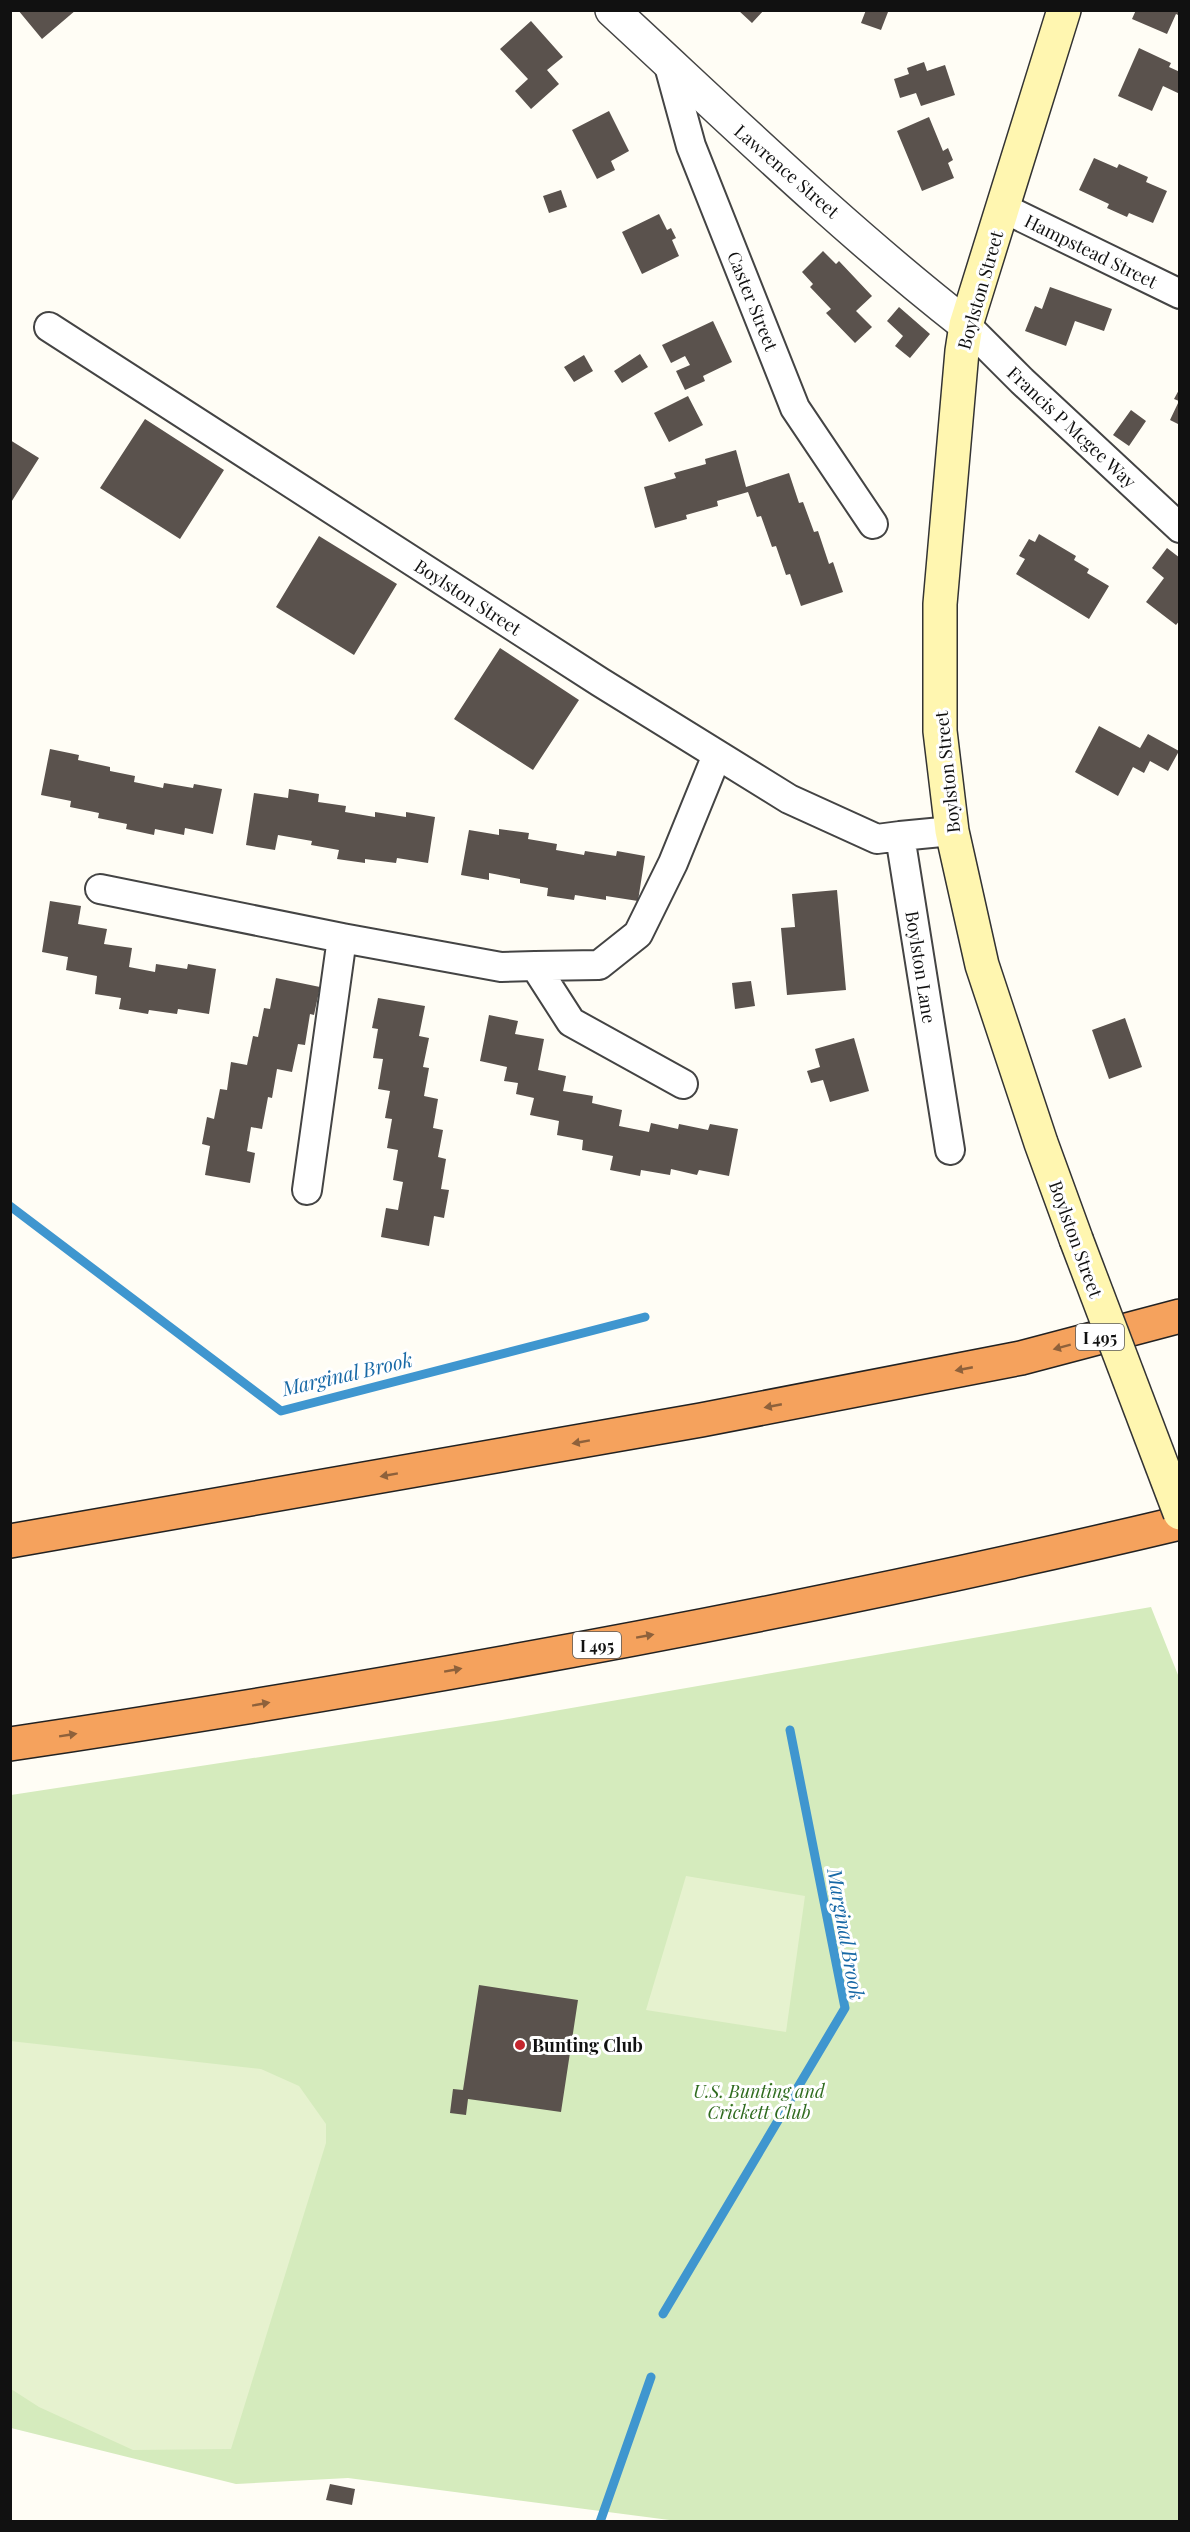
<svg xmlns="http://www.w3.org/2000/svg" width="1190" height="2532" font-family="'Playfair Display',serif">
<rect width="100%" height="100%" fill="#fffdf5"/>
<!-- green -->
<path fill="#d5ebbd" d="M 1151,1607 L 1180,1680 L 1179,2521 L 677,2521 L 348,2478 L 236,2484 L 11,2428 L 11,1795 L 502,1720 Z"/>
<!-- pitch -->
<path fill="#e6f2cf" d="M 686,1876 L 805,1896 L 786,2032 L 646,2010 Z
M 10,2041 L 261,2069 L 299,2086 L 326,2124 L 326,2143 L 231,2449 L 133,2450 L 39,2407 L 11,2389 Z"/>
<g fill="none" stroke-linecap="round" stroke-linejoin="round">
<!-- stream -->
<path stroke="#3f96cf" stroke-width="9" d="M 10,1206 L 281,1411 L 645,1317
M 663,2314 L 845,2008 L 790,1730
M 600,2522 L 651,2377"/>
</g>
<!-- building -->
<path fill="#5a524d" d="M 18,10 L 76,10 L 42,39 Z
M 738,10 L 764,10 L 752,23 Z
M 866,10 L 888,12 L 881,30 L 861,23 Z
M 1136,10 L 1180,10 L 1180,16 L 1176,14 L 1167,34 L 1132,19 Z
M 531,21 L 563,57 L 547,70 L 559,84 L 531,109 L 515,91 L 528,79 L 500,49 Z
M 1139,48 L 1171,63 L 1169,67 L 1180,72 L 1180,94 L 1163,86 L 1152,111 L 1118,96 Z
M 924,62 L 927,71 L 945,65 L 955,95 L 921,106 L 916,93 L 900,98 L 894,79 L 909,74 L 907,68 Z
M 609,111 L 629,151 L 611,161 L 615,170 L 597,179 L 572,130 Z
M 929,117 L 943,151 L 948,148 L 953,160 L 948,163 L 954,178 L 922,191 L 897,131 Z
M 1094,158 L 1117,168 L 1119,164 L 1148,177 L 1146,182 L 1167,191 L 1153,223 L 1129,213 L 1127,217 L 1107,208 L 1109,204 L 1079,190 Z
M 561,190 L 567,207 L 549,213 L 543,196 Z
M 659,214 L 667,230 L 671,228 L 676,238 L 672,240 L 679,256 L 642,274 L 622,232 Z
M 823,251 L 836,264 L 839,261 L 872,296 L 856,311 L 872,327 L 855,343 L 826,313 L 831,309 L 810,287 L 813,284 L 802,272 Z
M 1050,287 L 1112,309 L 1104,331 L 1075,321 L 1066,346 L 1025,331 L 1035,306 L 1042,309 Z
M 899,307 L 930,334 L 910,358 L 895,346 L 903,336 L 887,321 Z
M 713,321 L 732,362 L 703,376 L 705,381 L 685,390 L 676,371 L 690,365 L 685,356 L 671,363 L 662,345 Z
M 640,354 L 648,367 L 622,383 L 614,371 Z
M 584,355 L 593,371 L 574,382 L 564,367 Z
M 1180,388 L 1180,425 L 1170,420 L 1179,401 L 1174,399 Z
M 688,396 L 703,425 L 669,442 L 654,413 Z
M 1131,410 L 1146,421 L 1129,446 L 1113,435 Z
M 145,419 L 224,470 L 180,539 L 100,488 Z
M 10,440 L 39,458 L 10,504 Z
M 736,450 L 746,487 L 789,473 L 799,503 L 803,502 L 814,532 L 818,531 L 829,564 L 833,562 L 843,592 L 801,606 L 790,574 L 786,575 L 776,546 L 772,547 L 761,516 L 757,517 L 748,492 L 717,501 L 718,506 L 686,515 L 687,519 L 655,528 L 644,487 L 676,478 L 674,473 L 706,464 L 705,459 Z
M 1039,534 L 1076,556 L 1074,560 L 1089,569 L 1087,573 L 1109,586 L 1089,619 L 1016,574 L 1025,559 L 1019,556 L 1029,539 L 1035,542 Z
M 319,536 L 397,584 L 354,655 L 276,607 Z
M 1167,548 L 1180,558 L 1180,620 L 1176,625 L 1146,602 L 1164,578 L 1152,568 Z
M 500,648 L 579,700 L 533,770 L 454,719 Z
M 1099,726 L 1140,748 L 1148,734 L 1179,751 L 1168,771 L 1150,761 L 1144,773 L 1133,767 L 1118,796 L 1075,772 Z
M 50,749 L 79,755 L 78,760 L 110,767 L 110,771 L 135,776 L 134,782 L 163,788 L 164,783 L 193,788 L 194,784 L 222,789 L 213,834 L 185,828 L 184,835 L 155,829 L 154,835 L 126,829 L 127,824 L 98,818 L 99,813 L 70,807 L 71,801 L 41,795 Z
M 289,789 L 319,794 L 318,802 L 346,806 L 345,812 L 375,817 L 375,812 L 406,817 L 406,812 L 435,817 L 428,863 L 397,858 L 396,863 L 365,859 L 365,863 L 337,859 L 339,850 L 311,845 L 312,841 L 278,835 L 275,850 L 246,845 L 254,793 L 288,798 Z
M 499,829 L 529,833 L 528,839 L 557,844 L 556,850 L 584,855 L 585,851 L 616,856 L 617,851 L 645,856 L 638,901 L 606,896 L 606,900 L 575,895 L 574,900 L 547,896 L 548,888 L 520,883 L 520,879 L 489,873 L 489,880 L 461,875 L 469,830 L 499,835 Z
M 837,890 L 846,990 L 787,995 L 781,928 L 795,927 L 792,894 Z
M 50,901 L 81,906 L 78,924 L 107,929 L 104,944 L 132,948 L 129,967 L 155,972 L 156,964 L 187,969 L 188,964 L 216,969 L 209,1014 L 178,1009 L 177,1014 L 149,1010 L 148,1014 L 119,1009 L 121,998 L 95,994 L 97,976 L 66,970 L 68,957 L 42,952 Z
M 276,978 L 320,987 L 314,1015 L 310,1014 L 305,1045 L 298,1044 L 292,1072 L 277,1069 L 272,1098 L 268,1097 L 262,1129 L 251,1127 L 247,1151 L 255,1153 L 250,1183 L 205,1175 L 210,1146 L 202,1144 L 207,1117 L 214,1119 L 220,1089 L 227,1090 L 231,1062 L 247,1065 L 253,1036 L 258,1037 L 264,1008 L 270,1009 Z
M 751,981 L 755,1006 L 735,1009 L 732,983 Z
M 378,998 L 425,1006 L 419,1036 L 429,1038 L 423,1067 L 429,1068 L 424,1096 L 438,1099 L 433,1128 L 443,1130 L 438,1157 L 446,1159 L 441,1189 L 449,1190 L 444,1218 L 434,1216 L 429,1246 L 381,1237 L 386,1208 L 398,1210 L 403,1182 L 393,1180 L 398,1150 L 387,1148 L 392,1119 L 385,1118 L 390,1091 L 378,1089 L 383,1059 L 373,1058 L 378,1029 L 372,1028 Z
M 489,1015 L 518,1021 L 515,1034 L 544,1039 L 538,1070 L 566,1076 L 563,1091 L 593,1096 L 592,1103 L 622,1110 L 619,1126 L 649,1132 L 651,1123 L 678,1129 L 679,1124 L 708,1130 L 710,1124 L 738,1129 L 729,1176 L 699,1170 L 697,1175 L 671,1169 L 670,1175 L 641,1170 L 640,1176 L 610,1170 L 613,1156 L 582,1150 L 583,1140 L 557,1135 L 559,1121 L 530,1115 L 534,1098 L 516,1094 L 518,1083 L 504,1081 L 507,1067 L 480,1061 Z
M 1125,1018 L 1142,1067 L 1109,1079 L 1092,1030 Z
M 854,1038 L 869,1091 L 830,1102 L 823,1080 L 811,1083 L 807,1071 L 820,1067 L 815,1049 Z
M 479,1985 L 578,2000 L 561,2112 L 468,2099 L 466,2115 L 450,2113 L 453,2089 L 463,2090 Z
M 330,2484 L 355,2489 L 352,2505 L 326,2500 Z"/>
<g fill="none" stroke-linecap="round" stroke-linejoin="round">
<!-- minor casing -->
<g stroke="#444" stroke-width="32">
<path id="minor" d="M 668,62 L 691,146 L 795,408 L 873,524
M 1003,208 L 1180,294
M 966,325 L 1022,381 L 1180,528
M 49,327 L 600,682 L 789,799 L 877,839 L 900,836
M 100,889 L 342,938 L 307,1190
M 342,938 L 501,967 L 535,966 L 571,1022 L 683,1084
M 535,966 L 599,965 L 638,934 L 673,863 L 717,755
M 950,1150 L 900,836 L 952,831"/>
</g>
<!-- tertiary casing -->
<g stroke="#444" stroke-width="36">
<path id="tertiary" d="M 612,10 C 728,117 842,228 966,325"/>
</g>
<!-- secondary casing -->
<g stroke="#333" stroke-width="36">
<path id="secondary" d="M 1064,10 L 966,325 L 962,351 L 940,604 L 940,731 L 952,831 L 982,965 L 1041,1143 L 1076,1239"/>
</g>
<!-- motorway casing -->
<g stroke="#222" stroke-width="36">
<path id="motorway" d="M 10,1541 L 701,1420 L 1021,1358 L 1180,1316
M 10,1744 C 403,1685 794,1615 1180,1523"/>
</g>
<!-- minor -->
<use href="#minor" stroke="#fff" stroke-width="28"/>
<!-- tertiary -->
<use href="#tertiary" stroke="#fff" stroke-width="33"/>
<!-- secondary -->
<use href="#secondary" stroke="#fff6b0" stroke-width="33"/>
<!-- motorway -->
<use href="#motorway" stroke="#f5a25d" stroke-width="33"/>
<!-- secondary-bridge casing -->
<g stroke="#333" stroke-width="36" stroke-linecap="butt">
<path id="secondary-bridge" d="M 1076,1239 L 1180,1513"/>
</g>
<!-- secondary-bridge -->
<use href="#secondary-bridge" stroke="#fff6b0" stroke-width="33"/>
</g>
<!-- one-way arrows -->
<defs><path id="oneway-solid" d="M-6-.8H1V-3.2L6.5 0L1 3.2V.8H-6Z" transform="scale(1.5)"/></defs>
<g fill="#8e613b">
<use href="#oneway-solid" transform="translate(1062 1347) rotate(165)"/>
<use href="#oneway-solid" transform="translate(964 1369) rotate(169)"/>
<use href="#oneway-solid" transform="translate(773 1406) rotate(169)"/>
<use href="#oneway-solid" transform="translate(581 1442) rotate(170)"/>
<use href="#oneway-solid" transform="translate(389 1475) rotate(170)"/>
<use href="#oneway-solid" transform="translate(645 1636) rotate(-10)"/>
<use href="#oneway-solid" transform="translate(453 1670) rotate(-10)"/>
<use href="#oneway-solid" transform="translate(261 1704) rotate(-10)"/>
<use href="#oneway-solid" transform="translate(68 1735) rotate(-9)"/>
</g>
<!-- markers -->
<circle fill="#c4262e" stroke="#fff" stroke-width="2" cx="520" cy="2045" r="6"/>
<g text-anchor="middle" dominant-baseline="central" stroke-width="6" stroke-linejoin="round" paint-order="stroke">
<!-- shield labels -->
<g fill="#fff" stroke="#585858" stroke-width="1.5">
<rect x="1076" y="1324" width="48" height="26" rx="4.5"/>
<rect x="573" y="1632" width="48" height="26" rx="4.5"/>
</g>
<g font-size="16" font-weight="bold" fill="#111">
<text x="1100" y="1337">I 495</text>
<text x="597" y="1645">I 495</text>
</g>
<!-- street labels -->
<g font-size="18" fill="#111" stroke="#fff">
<text transform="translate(787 171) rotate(41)">Lawrence Street</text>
<text transform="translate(1091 251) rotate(26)">Hampstead Street</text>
<text transform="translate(980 290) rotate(-74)">Boylston Street</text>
<text transform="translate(753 301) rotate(68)">Caster Street</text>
<text transform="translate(1072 427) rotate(43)">Francis P Mcgee Way</text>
<text transform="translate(468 597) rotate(33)">Boylston Street</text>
<text transform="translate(947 772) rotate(-96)">Boylston Street</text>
<text transform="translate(921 967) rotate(81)">Boylston Lane</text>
<text transform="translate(1076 1239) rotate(70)">Boylston Street</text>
</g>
<!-- poi labels -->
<g font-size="18" font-weight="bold" fill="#111" stroke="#fff" text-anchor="start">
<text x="532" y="2045">Bunting Club</text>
</g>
<!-- park labels -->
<g font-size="18" font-style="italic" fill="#2f6b1f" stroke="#fff">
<text x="759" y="2091">U.S. Bunting and<tspan x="759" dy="21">Crickett Club</tspan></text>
</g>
<!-- water labels -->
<g font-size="20" font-style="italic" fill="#1768a6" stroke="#fff">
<text transform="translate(347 1373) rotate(-13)">Marginal Brook</text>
<text transform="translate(847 1934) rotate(80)">Marginal Brook</text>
</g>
</g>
<!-- border -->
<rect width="1190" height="2532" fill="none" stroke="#111111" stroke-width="24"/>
</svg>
